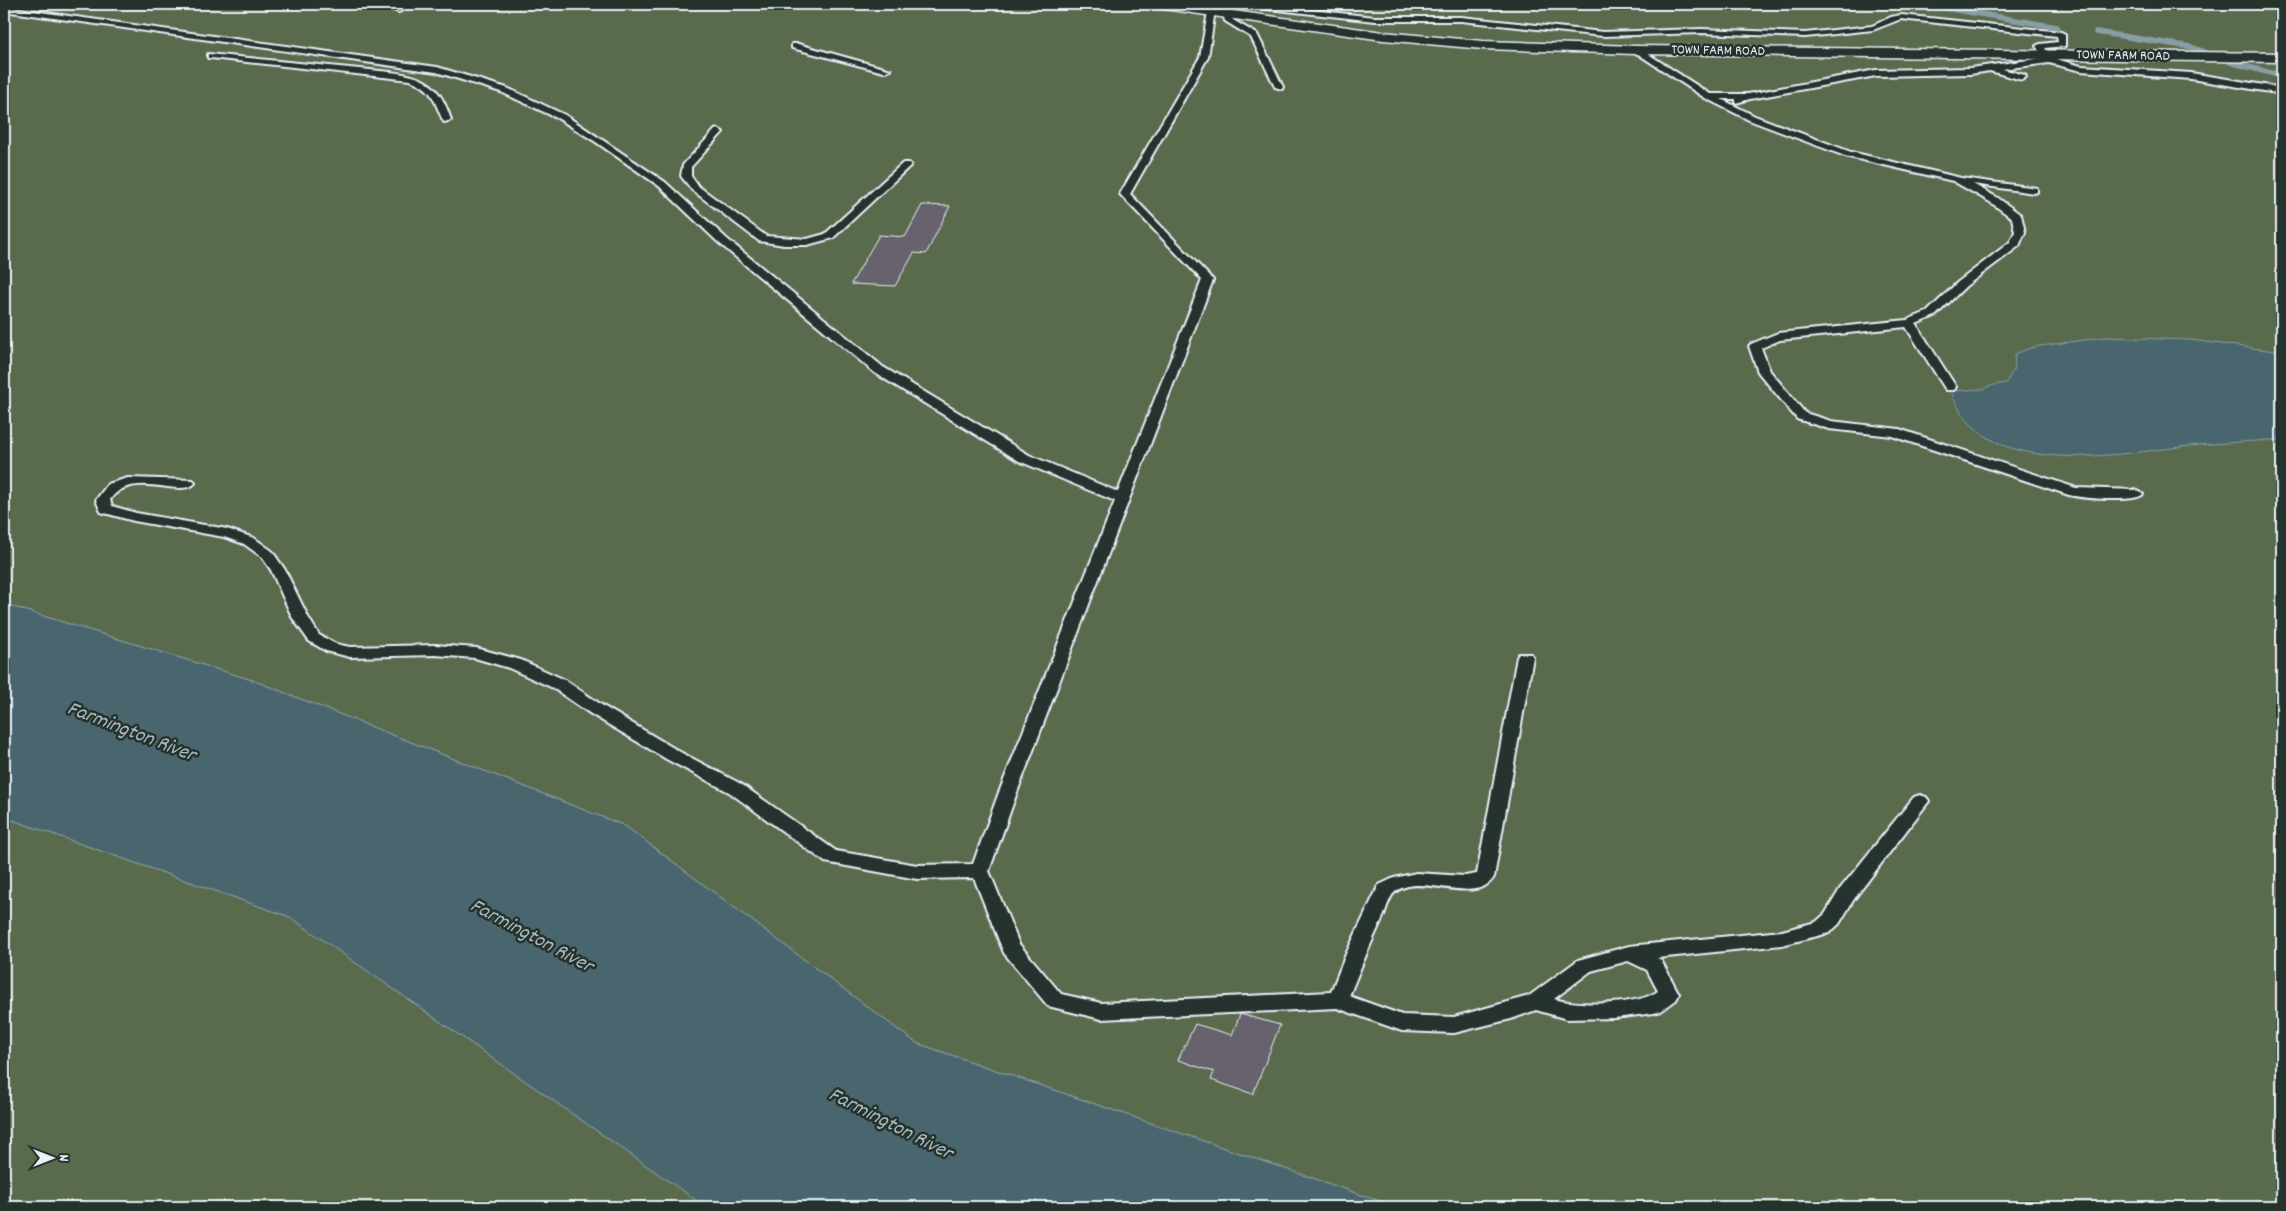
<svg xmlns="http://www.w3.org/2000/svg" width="2286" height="1211" font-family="Dekko,sans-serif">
<rect width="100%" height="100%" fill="#3a4140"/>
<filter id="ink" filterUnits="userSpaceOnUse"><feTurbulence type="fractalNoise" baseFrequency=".02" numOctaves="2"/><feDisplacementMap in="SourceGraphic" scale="10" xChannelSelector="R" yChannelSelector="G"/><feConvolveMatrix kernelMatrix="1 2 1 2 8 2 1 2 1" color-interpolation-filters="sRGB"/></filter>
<g filter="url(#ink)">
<!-- green -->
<path fill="#5a6b4e" stroke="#a1aea3" d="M 4,4 L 2282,4 L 2282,1207 L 1397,1207 L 916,1043 L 625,826 L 252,680 L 4,604 Z
M 4,817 L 290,917 L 706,1207 L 4,1207 Z"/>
<!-- water -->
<path fill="#48666e" stroke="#889ea5" d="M 2105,337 L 2191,340 L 2282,352 L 2282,439 C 2248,442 2214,443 2180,447 C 2109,455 1981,480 1951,391 L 1985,389 L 1989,386 L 2006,383 L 2014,369 L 2015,354 L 2034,347 Z
M 4,604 L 252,680 L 625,826 L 916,1043 L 1397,1207 L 706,1207 L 290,917 L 4,817 Z"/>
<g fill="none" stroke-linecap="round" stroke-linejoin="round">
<!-- stream -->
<path stroke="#889ea5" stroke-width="5.5" d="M 1922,4 L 2057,27
M 2096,32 L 2191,47 L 2205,52
M 2230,62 L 2282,76"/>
</g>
<!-- building -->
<path fill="#68626c" stroke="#e8f1f8" d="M 922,205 L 950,206 L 926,254 L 914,253 L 895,286 L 851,284 L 879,235 L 905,237 Z
M 1240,1014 L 1280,1025 L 1253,1094 L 1211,1080 L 1214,1072 L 1178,1060 L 1195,1024 L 1232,1035 Z"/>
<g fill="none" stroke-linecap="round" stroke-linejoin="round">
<!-- lane casing -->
<g stroke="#e8f1f8" stroke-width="4">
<path id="lane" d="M 377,4 L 388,4 L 403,10 L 399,12 Z
M 1225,4 L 1233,4 L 1231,14 L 1233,20 L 1257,34 L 1283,87 L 1282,89 L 1275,87 L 1251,37 L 1225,21 L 1223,14 Z
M 1237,4 L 1257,4 L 1375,17 L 1461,17 L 1603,32 L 1701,29 L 1805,33 L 1872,26 L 1891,17 L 1901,15 L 2061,32 L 2065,34 L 2065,46 L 2045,48 L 2052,58 L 2081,66 L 2191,73 L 2282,88 L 2282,94 L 2191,79 L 2081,71 L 2049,63 L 2002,69 L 2025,75 L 2026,77 L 2022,80 L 1990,71 L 1970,74 L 1876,76 L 1750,99 L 1736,103 L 1736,99 L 1721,99 L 1755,116 L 1851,152 L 1961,178 L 2037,188 L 2037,192 L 2034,193 L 1973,184 L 1998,198 L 2021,215 L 2025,232 L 2019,246 L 1966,286 L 1935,316 L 1916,324 L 1956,387 L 1954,390 L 1946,390 L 1906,327 L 1780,340 L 1761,348 L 1770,371 L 1805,413 L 1831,421 L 1899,429 L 2076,488 L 2136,490 L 2143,494 C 2136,503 2081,498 2069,495 L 1892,436 L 1829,429 L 1797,419 L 1758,372 L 1749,346 L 1751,344 L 1778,333 L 1907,320 L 1927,312 L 1958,282 L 2010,242 L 2015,232 L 2012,218 L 1990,202 L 1953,181 L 1845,156 L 1749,120 L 1705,98 L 1632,50 L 1639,48 L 1710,94 L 1748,94 L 1876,70 L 1970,68 L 2044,58 L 2036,46 L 2040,44 L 2058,42 L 2057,36 L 1901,19 L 1873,30 L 1805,37 L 1701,33 L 1603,36 L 1461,21 L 1375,21 L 1241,6 Z
M 4,7 L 437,67 L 507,88 L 565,115 L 665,182 L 727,239 L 883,367 L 1029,455 L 1118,492 L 1202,280 L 1120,194 L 1200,57 L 1208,12 L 1215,10 L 1208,57 L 1130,194 L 1213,280 L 1016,795 L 989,871 L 1019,944 L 1061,994 L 1101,1003 L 1331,992 L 1346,954 L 1379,885 L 1394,878 L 1416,873 L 1465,876 L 1477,874 L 1517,657 L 1519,654 L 1531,654 L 1533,657 L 1494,877 C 1476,908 1417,869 1393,894 C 1389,899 1386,909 1384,915 C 1371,942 1360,969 1349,996 L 1402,1015 L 1454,1017 L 1529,996 L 1578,960 L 1629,946 L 1782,931 L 1816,922 L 1825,914 L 1840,889 L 1914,797 L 1920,795 L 1926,797 L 1929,801 L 1854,899 L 1839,924 L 1829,933 L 1782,945 L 1657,958 L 1661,960 L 1679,994 L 1676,1000 L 1661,1011 L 1654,1013 L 1615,1018 L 1567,1019 L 1536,1010 L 1511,1019 L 1454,1033 L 1402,1031 L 1337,1008 L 1101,1019 L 1048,1006 L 1004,953 L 974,878 L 917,879 L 825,862 L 729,792 L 668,760 L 591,714 L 553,688 L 509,668 L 475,658 L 435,655 L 350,657 L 326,651 L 309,641 L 292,617 L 271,570 L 262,557 L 244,544 L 224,537 L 134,521 L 101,512 L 96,500 L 108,484 L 128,478 L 193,480 L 195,483 C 182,499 131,468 110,500 L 112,506 L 136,513 L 227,529 L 254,538 L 272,551 L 285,570 L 308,617 L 319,635 L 336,644 L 350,647 L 435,645 L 476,648 L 521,660 L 565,680 L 603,706 L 680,752 L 741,784 L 836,851 L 917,865 L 973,864 L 998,795 L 1115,501 L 1019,461 L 875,373 L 719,243 L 659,186 L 596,142 L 559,119 L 501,92 L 436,72 L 4,11 ZM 1628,961 L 1647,970 L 1658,991 C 1638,1006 1578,1006 1554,999 L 1591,971 Z
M 792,44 L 798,44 L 891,70 L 884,72 L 792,48 Z
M 208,54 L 390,72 C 426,76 440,85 451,120 L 444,122 C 433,101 435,89 410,80 L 211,58 L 208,58 Z
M 718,129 L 723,132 L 691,167 L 691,176 L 698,186 L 766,236 L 807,239 L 825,234 L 903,163 L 909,163 L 911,165 L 833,238 L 807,245 L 784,245 L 759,241 L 692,190 L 681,176 L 683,165 L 715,130 Z"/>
</g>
<!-- street casing -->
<g stroke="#e8f1f8" stroke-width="3">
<path id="street" d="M 1150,4 L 1185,4 L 1383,32 L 1483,41 L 1636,46 L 2282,53 L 2282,62 L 1636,54 L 1483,49 L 1383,40 L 1157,8 Z"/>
</g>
<!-- lane -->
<use href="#lane" fill="#26332d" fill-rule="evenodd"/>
<!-- street -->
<use href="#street" fill="#26332d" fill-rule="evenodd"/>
</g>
</g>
<g text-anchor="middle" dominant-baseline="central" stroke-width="5" stroke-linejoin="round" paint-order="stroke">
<!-- far-street labels -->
<g font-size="14" fill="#e8f1f8" stroke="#26332d">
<text transform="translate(1718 51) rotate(1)">TOWN FARM ROAD</text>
<text transform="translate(2123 56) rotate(1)">TOWN FARM ROAD</text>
</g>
<!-- near-water labels -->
<g font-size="21" font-style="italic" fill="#a8b9c1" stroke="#26332d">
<text transform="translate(131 733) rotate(21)">Farmington River</text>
<text transform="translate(531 937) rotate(28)">Farmington River</text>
<text transform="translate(890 1125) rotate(27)">Farmington River</text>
</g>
</g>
<!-- margin -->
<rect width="2286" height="1211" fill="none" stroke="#26332d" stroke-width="20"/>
<rect x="10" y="10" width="2266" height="1191" fill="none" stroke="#e8f1f8" stroke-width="2" filter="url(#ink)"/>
<!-- north arrow -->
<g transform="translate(52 1158) rotate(90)" stroke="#26332d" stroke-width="4" paint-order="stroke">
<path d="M0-4L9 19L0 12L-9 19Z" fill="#e8f1f8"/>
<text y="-8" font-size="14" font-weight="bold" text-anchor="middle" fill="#e8f1f8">N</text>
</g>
</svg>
